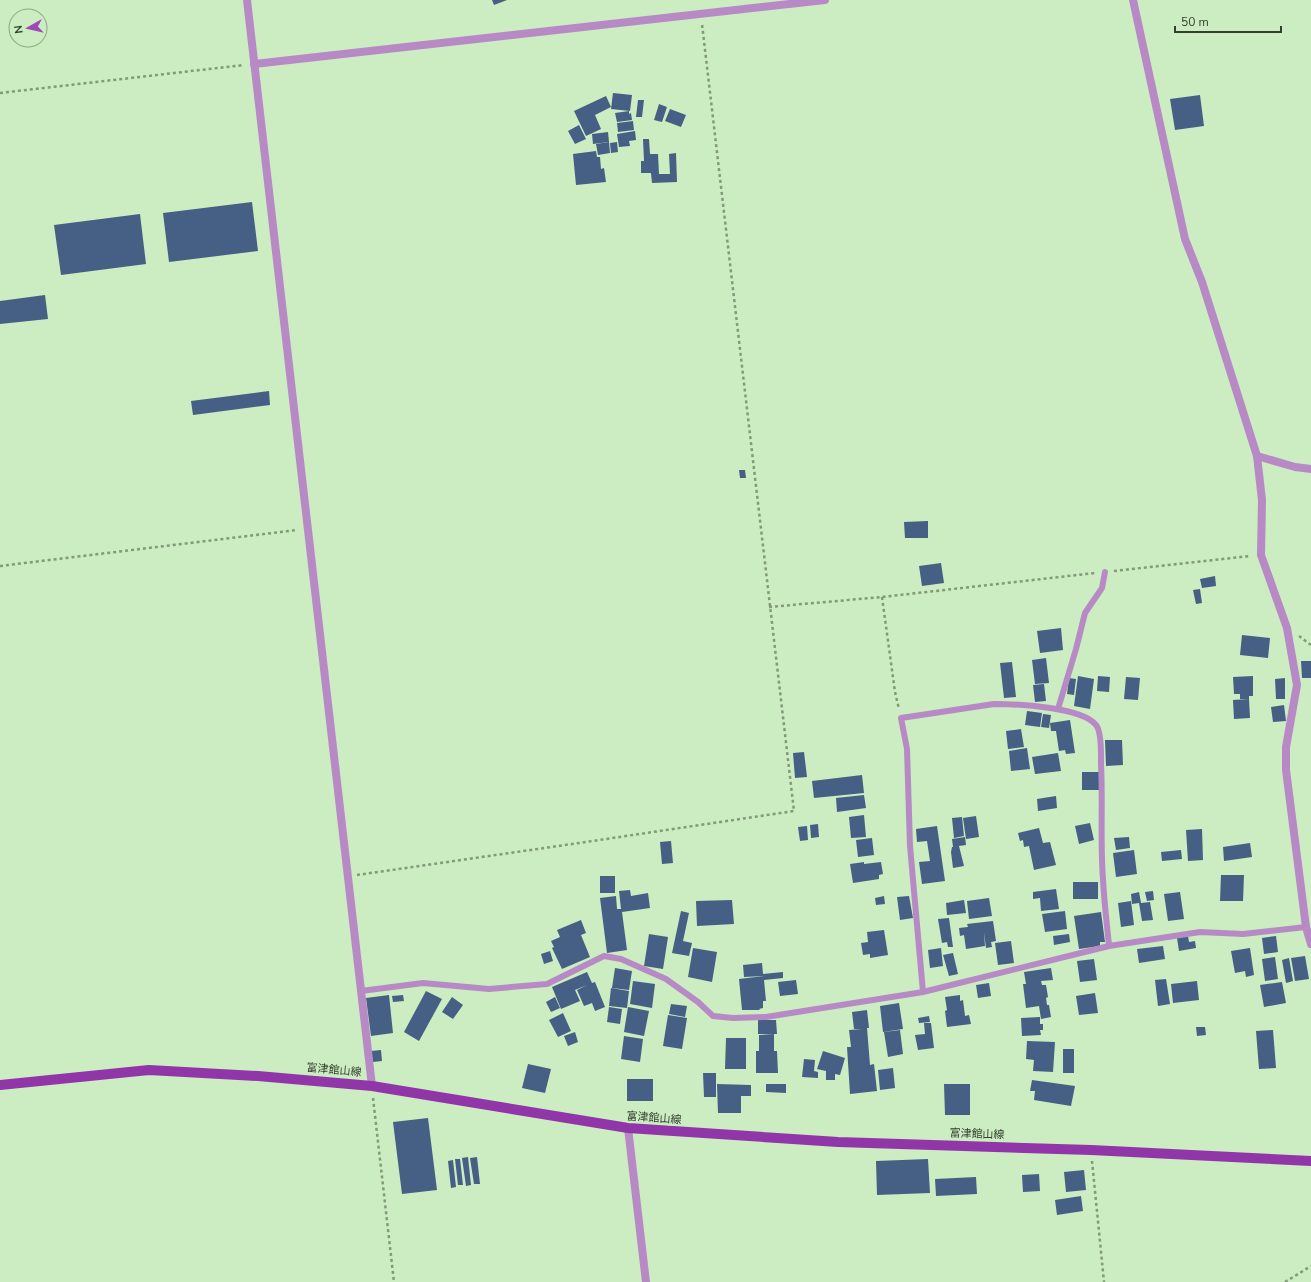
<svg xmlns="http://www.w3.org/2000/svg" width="1311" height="1282" font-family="'Nunito Sans','Noto Sans JP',sans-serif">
<rect width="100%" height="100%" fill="#ccecc1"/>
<!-- building -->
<path fill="#465f84" d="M 492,0 L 507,0 L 494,5 Z
M 613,93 L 632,95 L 630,111 L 611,109 Z
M 1200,95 L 1204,126 L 1175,130 L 1170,99 Z
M 606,96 L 611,107 L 595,115 L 601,129 L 586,136 L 574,111 Z
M 638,100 L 644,100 L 642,117 L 636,117 Z
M 659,104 L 667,107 L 662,122 L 654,120 Z
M 670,109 L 686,115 L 681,127 L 665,121 Z
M 629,111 L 629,114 L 631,113 L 632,120 L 617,122 L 615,113 Z
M 633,121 L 634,130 L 618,132 L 617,123 Z
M 579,125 L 586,139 L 575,144 L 568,131 Z
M 635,131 L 636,140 L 629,141 L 630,146 L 619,147 L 617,134 Z
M 608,132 L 609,142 L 593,144 L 592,134 Z
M 643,139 L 649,139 L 650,154 L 658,154 L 659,174 L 670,174 L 669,154 L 676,153 L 677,182 L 652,183 L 651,173 L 641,173 L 641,161 L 644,161 Z
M 609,142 L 610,153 L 598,155 L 596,144 Z
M 617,142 L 618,152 L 611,153 L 610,143 Z
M 596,151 L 597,157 L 600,157 L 601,169 L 604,168 L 606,182 L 576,185 L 573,154 Z
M 252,202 L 258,251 L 169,262 L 163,213 Z
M 140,214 L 146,264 L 61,275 L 54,225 Z
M 45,295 L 48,319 L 0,324 L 0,301 Z
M 269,391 L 270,405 L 193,415 L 191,401 Z
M 739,470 L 745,470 L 746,478 L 740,478 Z
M 928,521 L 928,538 L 905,538 L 904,522 Z
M 941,563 L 944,583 L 922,586 L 919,566 Z
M 1215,576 L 1216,586 L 1202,588 L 1200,579 Z
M 1200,589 L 1202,603 L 1196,604 L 1193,590 Z
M 1061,628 L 1063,650 L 1040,653 L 1037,631 Z
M 1242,635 L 1270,638 L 1268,658 L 1240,655 Z
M 1046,658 L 1049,683 L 1035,684 L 1032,660 Z
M 1301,661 L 1311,661 L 1311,678 L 1302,678 Z
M 1012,662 L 1016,697 L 1004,698 L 1000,663 Z
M 1078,676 L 1094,679 L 1090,709 L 1074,706 Z
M 1098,676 L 1110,677 L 1109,692 L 1097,691 Z
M 1253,676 L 1253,696 L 1249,696 L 1249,699 L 1240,699 L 1240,694 L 1234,694 L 1233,677 Z
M 1126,677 L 1140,678 L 1138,700 L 1124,699 Z
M 1069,678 L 1076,679 L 1074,695 L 1067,694 Z
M 1285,678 L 1285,699 L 1276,699 L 1275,679 Z
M 1044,684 L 1046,701 L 1035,702 L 1033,685 Z
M 1249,699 L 1250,718 L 1234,719 L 1233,700 Z
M 1284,705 L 1286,721 L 1273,722 L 1271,707 Z
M 1027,711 L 1042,713 L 1040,727 L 1025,725 Z
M 1043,714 L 1051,715 L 1049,728 L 1041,727 Z
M 1070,720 L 1075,753 L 1066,754 L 1065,750 L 1059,751 L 1056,731 L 1051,731 L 1050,723 Z
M 1021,729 L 1024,747 L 1008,749 L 1006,731 Z
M 1105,740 L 1122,740 L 1123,765 L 1106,766 Z
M 1027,748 L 1030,769 L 1011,771 L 1009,751 Z
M 804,752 L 807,777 L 795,778 L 793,753 Z
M 1058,753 L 1061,771 L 1035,774 L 1032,757 Z
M 1082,772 L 1099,772 L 1099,790 L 1082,790 Z
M 862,775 L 864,793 L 814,798 L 812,781 Z
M 864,795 L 866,808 L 837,812 L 836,798 Z
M 1056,796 L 1057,808 L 1038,811 L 1037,799 Z
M 864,815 L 866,837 L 851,838 L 849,817 Z
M 976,816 L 979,837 L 966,839 L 963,818 Z
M 962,817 L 964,836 L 954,838 L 952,818 Z
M 1090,823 L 1094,840 L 1079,844 L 1075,826 Z
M 818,824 L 819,837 L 811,838 L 810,825 Z
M 807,826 L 808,840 L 800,841 L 798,827 Z
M 937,826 L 945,881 L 922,884 L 919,862 L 930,861 L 927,841 L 917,842 L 916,829 Z
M 1039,828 L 1043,843 L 1050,842 L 1056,865 L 1034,870 L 1029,846 L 1024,847 L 1023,840 L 1020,841 L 1018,833 Z
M 1202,829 L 1203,860 L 1188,861 L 1186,830 Z
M 965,837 L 966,845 L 959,846 L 964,866 L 953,868 L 951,852 L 952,847 L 953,847 L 952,839 Z
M 1129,837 L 1130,848 L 1116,850 L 1114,838 Z
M 872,838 L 874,855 L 858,857 L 856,840 Z
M 671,841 L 673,863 L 662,864 L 660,842 Z
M 1250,843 L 1252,857 L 1224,861 L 1223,847 Z
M 1134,850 L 1137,874 L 1116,877 L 1113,853 Z
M 1181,850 L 1182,859 L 1162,861 L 1161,852 Z
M 864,862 L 864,864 L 881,862 L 883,874 L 879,875 L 879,879 L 853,883 L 850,864 Z
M 1221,875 L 1244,875 L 1243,901 L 1220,901 Z
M 600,876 L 615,876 L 615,893 L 600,893 Z
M 1073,882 L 1098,882 L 1098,899 L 1073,899 Z
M 1056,889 L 1059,909 L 1041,911 L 1040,898 L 1033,899 L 1033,892 Z
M 630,890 L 631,896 L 648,893 L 650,908 L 622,912 L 627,950 L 607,953 L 600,898 L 616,896 L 617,909 L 621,909 L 619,891 Z
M 1153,891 L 1154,900 L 1147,901 L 1145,892 Z
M 1139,892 L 1141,903 L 1150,902 L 1153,920 L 1142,921 L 1139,903 L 1132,904 L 1131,894 Z
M 1180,892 L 1184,919 L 1168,921 L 1164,894 Z
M 884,896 L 885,904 L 876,905 L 875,898 Z
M 909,896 L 913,918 L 900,920 L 897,897 Z
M 989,898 L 992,916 L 969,919 L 967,901 Z
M 732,900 L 734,924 L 697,926 L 696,901 Z
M 964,900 L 966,913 L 947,915 L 946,903 Z
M 1131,901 L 1134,925 L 1121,927 L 1118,903 Z
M 681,911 L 689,913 L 683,941 L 692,943 L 689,956 L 672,953 Z
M 1065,911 L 1067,929 L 1045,932 L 1042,914 Z
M 1101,912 L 1105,942 L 1100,942 L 1100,946 L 1079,949 L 1074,916 Z
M 949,918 L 953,947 L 948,947 L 947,942 L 942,943 L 938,919 Z
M 581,920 L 586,933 L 581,935 L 590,957 L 562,969 L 552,948 L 554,947 L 551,941 L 560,937 L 557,930 Z
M 993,921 L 996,941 L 991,942 L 992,947 L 986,948 L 984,932 L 985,946 L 966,949 L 964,935 L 960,936 L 959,928 L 968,927 L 967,924 Z
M 884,930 L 888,955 L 870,958 L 870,954 L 863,955 L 861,943 L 868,942 L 867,932 Z
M 649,934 L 668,937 L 663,969 L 644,966 Z
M 1069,934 L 1070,942 L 1054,945 L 1053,936 Z
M 1188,936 L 1189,942 L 1195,941 L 1196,948 L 1179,951 L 1177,938 Z
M 1276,936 L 1278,952 L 1264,954 L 1262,938 Z
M 1011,941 L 1014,963 L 998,965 L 995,943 Z
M 1163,946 L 1165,959 L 1139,963 L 1137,949 Z
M 693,948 L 717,952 L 712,982 L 688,977 Z
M 941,948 L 943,966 L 930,968 L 928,950 Z
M 1250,948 L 1254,975 L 1246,977 L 1245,971 L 1235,973 L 1231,951 Z
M 550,951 L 553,961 L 544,964 L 541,954 Z
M 953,953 L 958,974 L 949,976 L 943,955 Z
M 1305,956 L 1309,979 L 1295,981 L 1291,958 Z
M 1275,957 L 1278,979 L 1265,981 L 1262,959 Z
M 1289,958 L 1293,981 L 1286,983 L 1282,960 Z
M 1094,959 L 1097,980 L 1080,982 L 1077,961 Z
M 762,963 L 763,974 L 783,972 L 783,978 L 764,980 L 766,1001 L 763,1001 L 763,1008 L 759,1009 L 760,1010 L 742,1010 L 739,979 L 764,976 L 744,977 L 743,965 Z
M 615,968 L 632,971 L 629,990 L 612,988 Z
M 1051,968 L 1053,980 L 1041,981 L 1042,985 L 1046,985 L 1048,997 L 1046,998 L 1047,1005 L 1049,1005 L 1051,1017 L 1041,1019 L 1039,1006 L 1026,1008 L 1023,984 L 1026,984 L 1024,972 Z
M 587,972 L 592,983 L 595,982 L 605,1007 L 595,1011 L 592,1003 L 584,1006 L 577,990 L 587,985 L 575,990 L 580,1001 L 561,1009 L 552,987 Z
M 1166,979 L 1170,1004 L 1158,1006 L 1155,980 Z
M 796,980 L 798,994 L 780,996 L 778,982 Z
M 633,981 L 655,984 L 652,1008 L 630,1004 Z
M 1197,981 L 1199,1000 L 1173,1003 L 1171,984 Z
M 1282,982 L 1286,1003 L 1264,1007 L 1260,985 Z
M 989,983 L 991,996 L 978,998 L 976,985 Z
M 611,988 L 629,991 L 627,1008 L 609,1006 Z
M 426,991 L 442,999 L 419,1041 L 404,1032 Z
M 1095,993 L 1098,1013 L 1079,1015 L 1076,996 Z
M 389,995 L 393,1033 L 371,1036 L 366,998 Z
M 403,995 L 404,1001 L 393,1002 L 392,996 Z
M 960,995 L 960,1001 L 963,1000 L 965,1016 L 969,1015 L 971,1024 L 947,1027 L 945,1011 L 947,1010 L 945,997 Z
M 452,997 L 463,1005 L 453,1019 L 442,1012 Z
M 555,997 L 560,1008 L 551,1012 L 546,1002 Z
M 899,1003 L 903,1029 L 883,1032 L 880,1006 Z
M 671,1004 L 687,1006 L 685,1017 L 669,1014 Z
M 609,1007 L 622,1009 L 620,1024 L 607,1022 Z
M 628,1007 L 649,1011 L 644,1036 L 624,1032 Z
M 867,1010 L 869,1028 L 867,1028 L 870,1065 L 874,1064 L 877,1091 L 850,1094 L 847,1047 L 851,1047 L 849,1030 L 862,1029 L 854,1029 L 852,1012 Z
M 563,1013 L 571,1031 L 558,1037 L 549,1020 Z
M 668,1015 L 687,1018 L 682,1049 L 663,1046 Z
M 929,1016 L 930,1022 L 919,1023 L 918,1018 Z
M 1040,1017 L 1040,1024 L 1043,1024 L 1043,1030 L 1040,1030 L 1041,1035 L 1022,1036 L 1021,1018 Z
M 758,1020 L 776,1020 L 777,1034 L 758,1034 Z
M 924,1023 L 931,1023 L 934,1048 L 918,1050 L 915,1035 L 925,1034 Z
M 1196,1027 L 1205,1027 L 1206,1035 L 1197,1036 Z
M 900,1030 L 903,1054 L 888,1057 L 884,1032 Z
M 1273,1030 L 1276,1068 L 1259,1069 L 1256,1031 Z
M 575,1032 L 578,1042 L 568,1046 L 564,1036 Z
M 774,1034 L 774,1051 L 777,1051 L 778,1073 L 756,1073 L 756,1051 L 759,1051 L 759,1035 Z
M 624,1036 L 643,1039 L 640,1062 L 621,1059 Z
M 726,1038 L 746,1038 L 746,1069 L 725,1069 Z
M 1027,1041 L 1055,1042 L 1053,1072 L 1033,1071 L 1034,1060 L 1026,1059 Z
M 1063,1049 L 1074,1049 L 1074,1073 L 1063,1073 Z
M 381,1050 L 382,1061 L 373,1062 L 371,1051 Z
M 823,1051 L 845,1058 L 840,1075 L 835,1074 L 835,1080 L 826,1080 L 826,1071 L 817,1069 Z
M 804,1059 L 815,1060 L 814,1071 L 818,1072 L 818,1078 L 802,1077 Z
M 528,1064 L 551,1069 L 545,1093 L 522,1088 Z
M 893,1068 L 895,1088 L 880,1090 L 878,1070 Z
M 703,1073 L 716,1073 L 716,1097 L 704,1097 Z
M 627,1079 L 653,1079 L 653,1101 L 627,1101 Z
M 1032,1080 L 1075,1086 L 1071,1106 L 1034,1100 L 1035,1091 L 1030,1091 Z
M 717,1084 L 751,1085 L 751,1096 L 736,1096 L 741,1096 L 741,1113 L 718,1113 Z
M 766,1084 L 786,1084 L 786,1093 L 766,1092 Z
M 944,1084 L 970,1084 L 970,1115 L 945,1115 Z
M 428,1118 L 437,1190 L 402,1194 L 393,1122 Z
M 468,1157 L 471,1185 L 466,1186 L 462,1158 Z
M 477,1157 L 480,1184 L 474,1184 L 470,1158 Z
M 455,1159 L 460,1159 L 463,1185 L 458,1185 Z
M 928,1159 L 930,1193 L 877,1195 L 876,1161 Z
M 453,1160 L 456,1187 L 451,1188 L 448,1161 Z
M 1084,1170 L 1086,1190 L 1066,1192 L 1064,1172 Z
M 1039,1174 L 1040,1191 L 1023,1192 L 1022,1175 Z
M 976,1177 L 977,1194 L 936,1196 L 935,1179 Z
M 1081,1196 L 1083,1211 L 1057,1215 L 1055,1200 Z"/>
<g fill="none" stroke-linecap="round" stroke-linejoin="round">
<!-- path -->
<path stroke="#82997a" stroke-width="2.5" stroke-dasharray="3 3" stroke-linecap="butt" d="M 0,93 L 244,65
M 0,566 L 297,530
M 1114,571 L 1250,556
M 882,597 L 895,692 L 899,709
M 769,607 L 882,597 L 1095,573
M 1299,636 L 1311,645
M 357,875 L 579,843 L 794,811 L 702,24
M 373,1098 L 394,1282
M 1092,1161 L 1104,1282
M 1285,1282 L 1311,1266"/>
<!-- service -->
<path stroke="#b78ac6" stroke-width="6" d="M 1058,709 L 1076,649 L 1085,613 L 1102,588 L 1105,572
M 361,991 L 423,983 L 489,989 L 547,984 L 604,956 L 621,959 L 666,979 L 698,1002 L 713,1016 L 733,1018 L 766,1017 L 923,992 L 1109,946 L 1200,932 L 1243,934 L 1306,927
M 923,992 L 910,846 L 907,749 L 901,718 L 994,704 C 1017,704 1082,707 1096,725 C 1102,732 1101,755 1101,764 C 1103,802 1100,841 1103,879 C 1104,901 1107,924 1109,946"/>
<!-- minor -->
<path stroke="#b78ac6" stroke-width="8" d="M 247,0 L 372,1086
M 1133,0 L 1185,239 L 1202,282 L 1257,456 L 1262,500 L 1261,555 L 1287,628 L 1297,685 L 1286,747 L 1286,770 L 1306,927 L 1311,944
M 1257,456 L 1295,467 L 1311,469"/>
<!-- tertiary -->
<path stroke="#b78ac6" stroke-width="8" d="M 254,64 L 825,0
M 628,1128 L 646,1282"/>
<!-- primary -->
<path stroke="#9036a9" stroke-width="10" d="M 0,1085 L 149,1070 L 258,1076 L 372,1086 L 628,1128 L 838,1142 L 1091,1150 L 1311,1161"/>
</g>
<g text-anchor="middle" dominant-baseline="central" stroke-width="4" stroke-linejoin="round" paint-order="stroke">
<!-- street labels -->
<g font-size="11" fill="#33402e" stroke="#ccecc1">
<text transform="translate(334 1070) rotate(5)">富津館山線</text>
<text transform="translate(654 1118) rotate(4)">富津館山線</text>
<text transform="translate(977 1134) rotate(2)">富津館山線</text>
</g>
</g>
<!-- north arrow -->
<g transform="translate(28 28) rotate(262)"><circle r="19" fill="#ccecc1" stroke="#8fa786"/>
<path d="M0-3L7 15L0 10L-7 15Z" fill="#9e49b6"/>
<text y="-6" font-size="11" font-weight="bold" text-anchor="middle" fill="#33402e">N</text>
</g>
<!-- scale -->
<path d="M1175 26v6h106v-6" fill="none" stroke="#33402e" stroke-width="2"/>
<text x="1181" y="26" font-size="12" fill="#33402e" stroke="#ccecc1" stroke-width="3" paint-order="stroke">50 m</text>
</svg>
